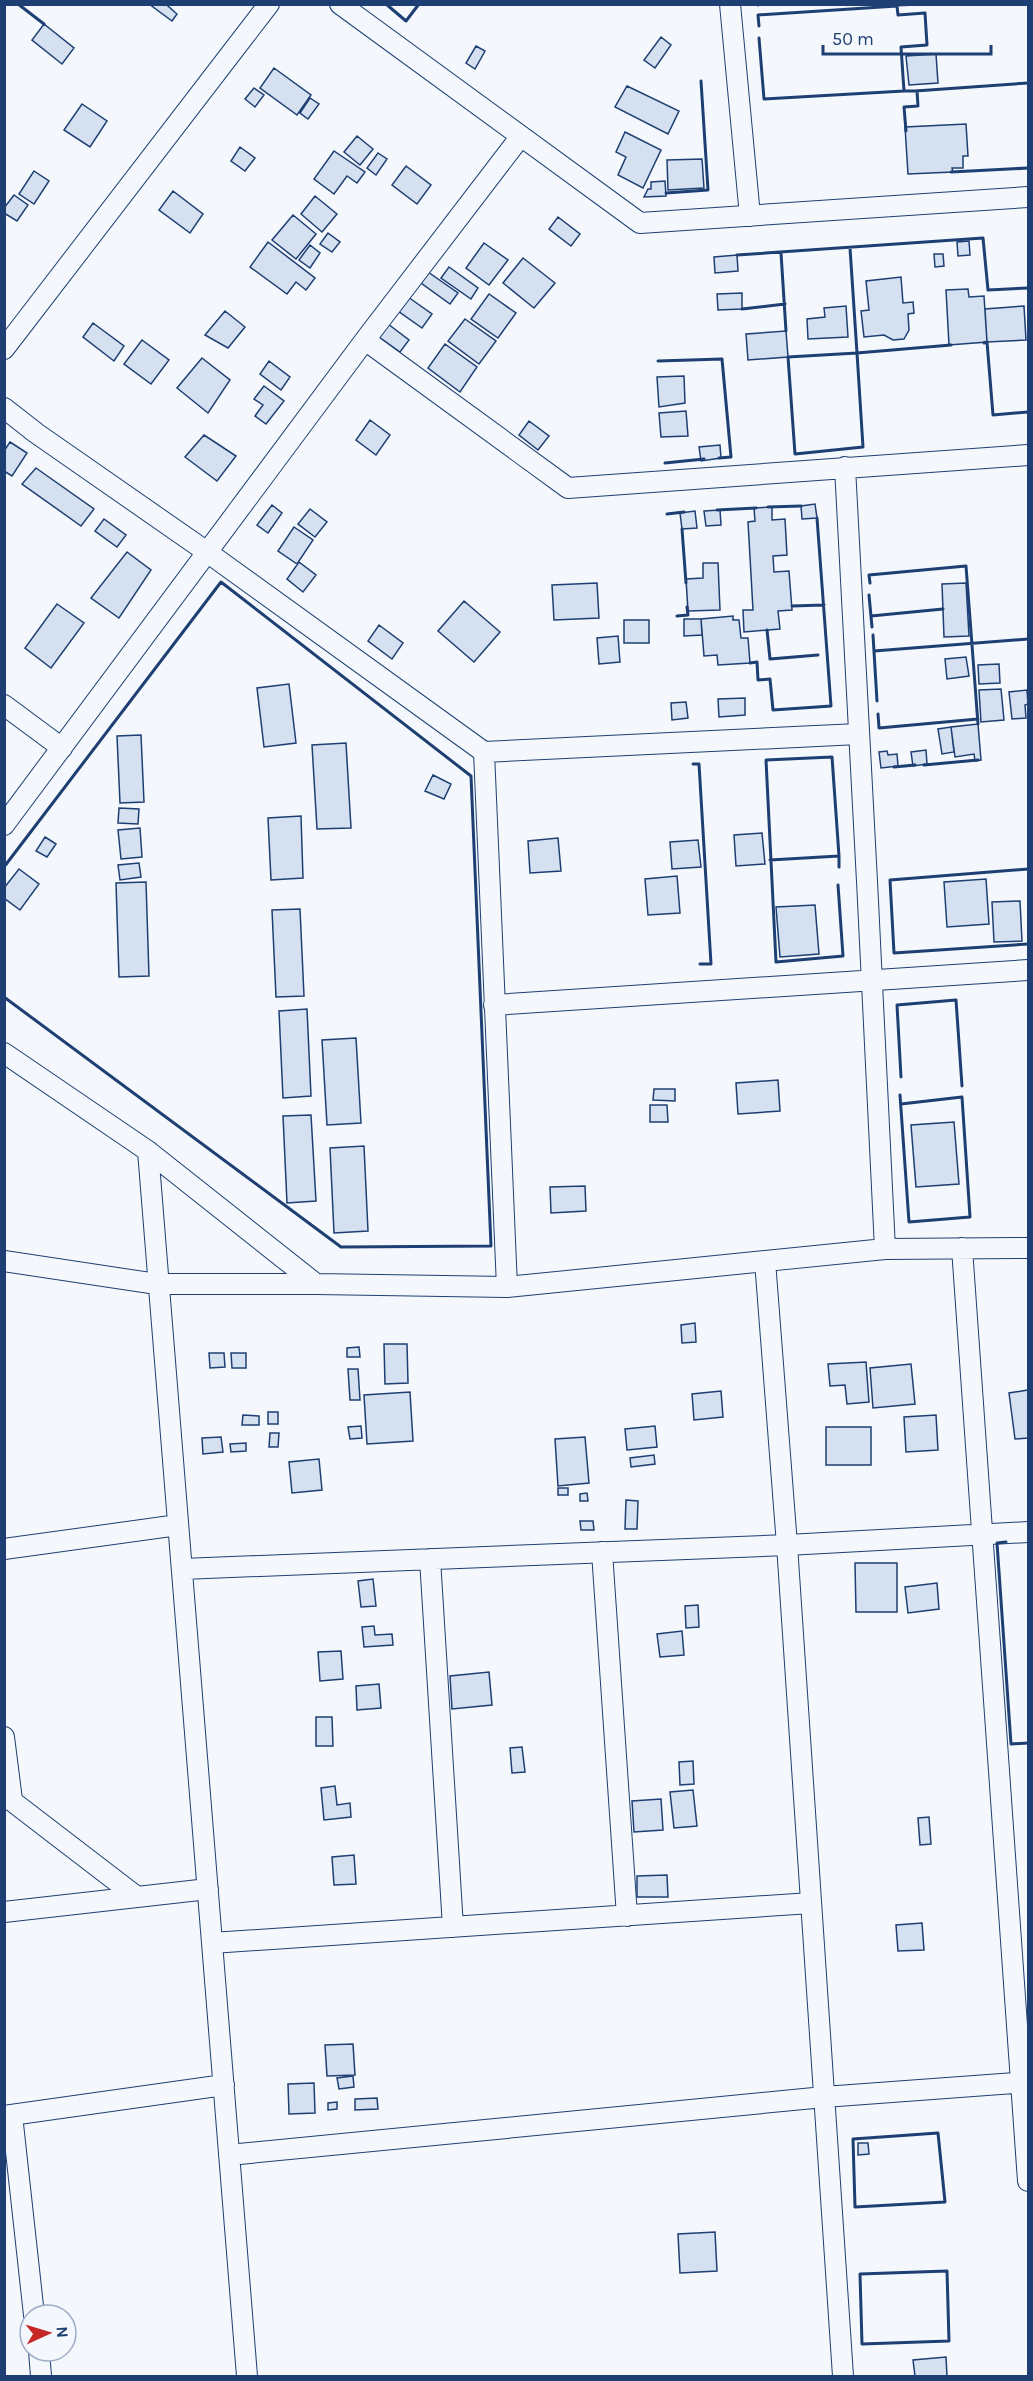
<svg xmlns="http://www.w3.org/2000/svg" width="1033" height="2381" font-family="Karla,sans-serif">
<rect width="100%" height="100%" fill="#f4f7fb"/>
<!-- building -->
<path fill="#d5e0f0" stroke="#1d3f73" stroke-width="1.5" d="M 149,4 L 169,4 L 168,6 L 177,14 L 172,21 Z
M 44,24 L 74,48 L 62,64 L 32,40 Z
M 661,37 L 671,45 L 655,68 L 644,60 Z
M 476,46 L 485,51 L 475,69 L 466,63 Z
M 936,54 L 938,83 L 909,85 L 906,56 Z
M 274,68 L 311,95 L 297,115 L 260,88 Z
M 627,86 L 679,111 L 668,134 L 615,107 Z
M 254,88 L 264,95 L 255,107 L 245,99 Z
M 310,98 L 319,104 L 308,119 L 300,113 Z
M 82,104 L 107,121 L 90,147 L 64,130 Z
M 966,124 L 968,156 L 963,156 L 963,168 L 952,168 L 953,172 L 908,174 L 905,127 Z
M 625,132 L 661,150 L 643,188 L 618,175 L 626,157 L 616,152 Z
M 357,136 L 373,149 L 360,165 L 344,152 Z
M 240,147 L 255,158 L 245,171 L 231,161 Z
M 334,151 L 365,172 L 357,183 L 347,176 L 334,194 L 314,179 Z
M 378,153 L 387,159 L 376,175 L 367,168 Z
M 702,159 L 704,188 L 668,190 L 667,160 Z
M 406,166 L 431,185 L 417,204 L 392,185 Z
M 34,171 L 49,181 L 34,204 L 19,194 Z
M 665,181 L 666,196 L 644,197 L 648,189 L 651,189 L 651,182 Z
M 173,191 L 203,214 L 190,233 L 159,210 Z
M 14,195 L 28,205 L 17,221 L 4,213 L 4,208 Z
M 315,196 L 337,214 L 322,232 L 301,214 Z
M 293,215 L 316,234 L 296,259 L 272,240 Z
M 558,217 L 580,234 L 571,246 L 549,229 Z
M 328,233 L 340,242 L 332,252 L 320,244 Z
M 969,241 L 970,255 L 958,256 L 957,242 Z
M 268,242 L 315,278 L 306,290 L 296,282 L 287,294 L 250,267 Z
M 484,243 L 508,260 L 489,285 L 466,268 Z
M 310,245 L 320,253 L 310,268 L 299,260 Z
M 934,254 L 943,254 L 944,266 L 935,267 Z
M 737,255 L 738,271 L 715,273 L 714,257 Z
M 523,258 L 555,283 L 534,308 L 503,283 Z
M 449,267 L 478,288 L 471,299 L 441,278 Z
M 428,272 L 458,293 L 450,304 L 421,283 Z
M 901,277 L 903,303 L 913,302 L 914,313 L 908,314 L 909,330 L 904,339 L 893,340 L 884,335 L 864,337 L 861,311 L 869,310 L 866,281 Z
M 968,289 L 969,297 L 984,296 L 987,342 L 949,345 L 946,290 Z
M 742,293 L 742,309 L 718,310 L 717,294 Z
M 489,294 L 516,313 L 498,338 L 471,319 Z
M 408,297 L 432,314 L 422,328 L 398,311 Z
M 846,306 L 848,337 L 808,339 L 807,319 L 825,317 L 824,308 Z
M 1024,306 L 1026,340 L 987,342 L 985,309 Z
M 225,311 L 245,327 L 228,348 L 205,335 Z
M 465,319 L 496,341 L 479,364 L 448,341 Z
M 93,323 L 124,346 L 114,361 L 83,337 Z
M 388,324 L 409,340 L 400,352 L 379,337 Z
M 786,331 L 788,357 L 748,360 L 746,334 Z
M 142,340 L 169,360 L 151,384 L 124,364 Z
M 445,344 L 477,367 L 460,392 L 428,368 Z
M 202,358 L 230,380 L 208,413 L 177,388 Z
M 269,361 L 290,377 L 281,390 L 260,374 Z
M 684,376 L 685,403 L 659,407 L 657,377 Z
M 264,386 L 284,401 L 266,424 L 255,416 L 263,405 L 254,399 Z
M 686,411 L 688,436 L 661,437 L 659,413 Z
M 370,420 L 390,435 L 376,455 L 356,440 Z
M 529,421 L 549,436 L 538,450 L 519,435 Z
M 204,435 L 236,456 L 217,481 L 185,457 Z
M 10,442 L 27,453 L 12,476 L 4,471 L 4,451 Z
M 720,445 L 721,458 L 701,461 L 699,447 Z
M 36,468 L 94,509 L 81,526 L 22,484 Z
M 815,504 L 817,518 L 802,519 L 801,506 Z
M 272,505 L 282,513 L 268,533 L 257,525 Z
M 772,507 L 772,520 L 785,519 L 787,555 L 773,556 L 774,572 L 789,571 L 792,610 L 778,611 L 780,629 L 744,632 L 743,610 L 753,610 L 748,522 L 755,521 L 754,508 Z
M 310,509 L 327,522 L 315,537 L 298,524 Z
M 720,510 L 721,525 L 706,526 L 704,511 Z
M 695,511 L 697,528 L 682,529 L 680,513 Z
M 104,519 L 126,535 L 117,547 L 95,531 Z
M 294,527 L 313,540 L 297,564 L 278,551 Z
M 127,552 L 151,570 L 119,618 L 91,598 Z
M 299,562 L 316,575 L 303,592 L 287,579 Z
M 703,563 L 718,563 L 720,610 L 688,611 L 686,579 L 703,578 Z
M 597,583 L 599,618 L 554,620 L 552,585 Z
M 966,583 L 969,636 L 944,637 L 942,584 Z
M 464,601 L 500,632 L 474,662 L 438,631 Z
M 57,604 L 84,623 L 51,668 L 25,648 Z
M 733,616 L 733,620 L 739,620 L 741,638 L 748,638 L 750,663 L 718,665 L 717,655 L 704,656 L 701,619 Z
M 684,619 L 701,619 L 702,635 L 684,636 Z
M 624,620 L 649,620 L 649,643 L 624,643 Z
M 379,625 L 403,643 L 392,659 L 368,641 Z
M 618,636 L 620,662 L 599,664 L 597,638 Z
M 966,657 L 969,676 L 947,679 L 945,659 Z
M 999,664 L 1000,683 L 979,684 L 978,665 Z
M 289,684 L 296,743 L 264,747 L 257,688 Z
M 1001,689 L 1004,720 L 981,722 L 979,690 Z
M 1027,690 L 1028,704 L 1025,705 L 1026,718 L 1012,719 L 1009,692 Z
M 745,698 L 745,715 L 719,717 L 718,699 Z
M 686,702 L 688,718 L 672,720 L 671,703 Z
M 978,724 L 981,760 L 975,761 L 974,754 L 955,757 L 951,727 Z
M 951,727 L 954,752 L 942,754 L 938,729 Z
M 141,735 L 144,802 L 120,803 L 117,736 Z
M 346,743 L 351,828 L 317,829 L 312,745 Z
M 926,750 L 927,764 L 913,766 L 911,752 Z
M 887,751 L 888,755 L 897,754 L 898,766 L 881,768 L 879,752 Z
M 433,775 L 451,784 L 444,799 L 425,791 Z
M 119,808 L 139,809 L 138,824 L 118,823 Z
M 301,816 L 303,878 L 271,880 L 268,818 Z
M 140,828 L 142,857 L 121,859 L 118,830 Z
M 762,833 L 765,864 L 736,866 L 734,835 Z
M 45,837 L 56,844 L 47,857 L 36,851 Z
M 558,838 L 561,871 L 530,873 L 528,841 Z
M 698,840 L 701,867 L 672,869 L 670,842 Z
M 139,863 L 141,877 L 120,880 L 118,865 Z
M 19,869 L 39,884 L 20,910 L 4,898 L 4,888 Z
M 677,876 L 680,913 L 648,915 L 645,879 Z
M 986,879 L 989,924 L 947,927 L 944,882 Z
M 146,882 L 149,976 L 119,977 L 116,883 Z
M 1020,901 L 1022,941 L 994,942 L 992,902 Z
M 815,905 L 819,954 L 780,957 L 776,907 Z
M 300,909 L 304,996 L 276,997 L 272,910 Z
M 307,1009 L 311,1096 L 283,1098 L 279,1011 Z
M 356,1038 L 361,1123 L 327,1125 L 322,1040 Z
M 778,1080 L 780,1111 L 738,1114 L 736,1083 Z
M 654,1089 L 675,1089 L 675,1101 L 653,1100 Z
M 650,1105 L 667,1105 L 668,1122 L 650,1122 Z
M 311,1115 L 316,1201 L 287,1203 L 283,1116 Z
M 954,1122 L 959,1184 L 916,1187 L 911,1125 Z
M 364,1146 L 368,1231 L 334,1233 L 330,1148 Z
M 585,1186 L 586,1211 L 551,1213 L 550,1187 Z
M 695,1323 L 696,1342 L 682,1343 L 681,1325 Z
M 384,1344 L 407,1344 L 408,1383 L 385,1384 Z
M 359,1347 L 360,1357 L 347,1357 L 347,1348 Z
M 209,1353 L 224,1353 L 225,1367 L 210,1368 Z
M 231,1353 L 246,1353 L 246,1368 L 232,1368 Z
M 866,1362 L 869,1402 L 847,1404 L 845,1385 L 830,1386 L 828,1364 Z
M 911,1364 L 915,1404 L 873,1408 L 870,1368 Z
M 348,1369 L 358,1369 L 360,1400 L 350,1400 Z
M 1028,1390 L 1028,1438 L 1015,1439 L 1009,1393 Z
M 721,1391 L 723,1417 L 694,1420 L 692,1394 Z
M 410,1392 L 413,1441 L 367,1444 L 364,1395 Z
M 268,1412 L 278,1412 L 278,1424 L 268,1424 Z
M 243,1415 L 259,1416 L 259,1425 L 242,1425 Z
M 936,1415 L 938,1450 L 906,1452 L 904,1417 Z
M 361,1426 L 362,1438 L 350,1439 L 348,1427 Z
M 655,1426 L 657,1447 L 627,1450 L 625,1429 Z
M 826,1427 L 871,1427 L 871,1465 L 826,1465 Z
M 270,1433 L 279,1433 L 278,1447 L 269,1447 Z
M 221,1437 L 223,1452 L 203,1454 L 202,1438 Z
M 585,1437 L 589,1483 L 558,1486 L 555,1439 Z
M 246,1443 L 246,1451 L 231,1452 L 230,1444 Z
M 654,1455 L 655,1464 L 631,1467 L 630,1458 Z
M 319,1459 L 322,1490 L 292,1493 L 289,1462 Z
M 558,1488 L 568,1488 L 568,1495 L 558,1495 Z
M 587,1493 L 588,1501 L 580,1501 L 580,1494 Z
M 626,1500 L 638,1501 L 637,1529 L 625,1529 Z
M 580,1521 L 593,1521 L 594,1530 L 581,1530 Z
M 855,1563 L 897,1563 L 897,1612 L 856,1612 Z
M 373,1579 L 376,1606 L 361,1607 L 358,1581 Z
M 937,1583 L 939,1609 L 908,1613 L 905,1587 Z
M 698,1605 L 699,1627 L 686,1628 L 685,1606 Z
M 374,1626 L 375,1635 L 392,1634 L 393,1645 L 364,1647 L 362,1627 Z
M 682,1631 L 684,1655 L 660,1657 L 657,1634 Z
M 341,1651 L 343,1679 L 320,1681 L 318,1652 Z
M 489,1672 L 492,1705 L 452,1709 L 450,1676 Z
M 379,1684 L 381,1708 L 357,1710 L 356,1686 Z
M 316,1717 L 332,1717 L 333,1746 L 316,1746 Z
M 522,1747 L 525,1772 L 512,1773 L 510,1748 Z
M 693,1761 L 694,1784 L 680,1785 L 679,1762 Z
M 335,1786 L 337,1805 L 350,1803 L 351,1817 L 324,1820 L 321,1788 Z
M 693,1790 L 697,1826 L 674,1828 L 670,1792 Z
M 661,1799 L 663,1830 L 634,1832 L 632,1801 Z
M 929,1817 L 931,1844 L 920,1845 L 918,1818 Z
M 354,1855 L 356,1884 L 334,1885 L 332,1857 Z
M 667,1875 L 668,1897 L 637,1897 L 637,1876 Z
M 922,1923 L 924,1950 L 898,1951 L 896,1925 Z
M 353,2044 L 355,2075 L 327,2076 L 325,2045 Z
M 353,2076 L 354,2087 L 339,2089 L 337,2078 Z
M 314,2083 L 315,2113 L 289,2114 L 288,2084 Z
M 377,2098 L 378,2109 L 355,2110 L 355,2099 Z
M 337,2102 L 337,2109 L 328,2110 L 328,2103 Z
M 858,2143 L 868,2143 L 869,2154 L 858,2155 Z
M 715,2232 L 717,2271 L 680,2273 L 678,2234 Z
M 946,2357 L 947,2376 L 915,2376 L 913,2360 Z"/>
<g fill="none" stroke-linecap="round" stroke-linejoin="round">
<!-- minor casing -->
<g stroke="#1d3f73" stroke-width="22">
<path id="minor" d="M 340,4 L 640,223 L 1028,197
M 730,4 L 750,216
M 365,340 L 568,488 L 1028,455
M 4,349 L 269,4
M 4,408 L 36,433 L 207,552 L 484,752 L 858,734
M 845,467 C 858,728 874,988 885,1249
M 4,705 L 62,748
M 484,752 L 507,1287
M 4,825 L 365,340 L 521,136
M 494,1005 L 1028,970
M 4,1053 L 148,1151 L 316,1284 L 507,1287 L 885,1249 L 1028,1248
M 148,1151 L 247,2376
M 962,1248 L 1028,2181
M 4,1261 L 157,1284 L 316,1284
M 765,1261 L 787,1545 L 843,2376
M 4,1549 L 178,1525
M 602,1552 L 627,1916
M 430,1559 L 453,1927
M 182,1569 L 787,1545 L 1028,1532
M 4,1737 L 12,1800
M 4,1795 L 137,1897
M 4,1912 L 208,1889
M 212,1943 L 811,1903
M 12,2115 L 34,2315
M 4,2116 L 224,2085
M 229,2155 L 824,2097 L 1028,2082
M 39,2351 L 41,2376"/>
</g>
<!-- minor -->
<use href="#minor" stroke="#f4f7fb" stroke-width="20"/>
<!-- wall -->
<path stroke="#1d3f73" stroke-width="3" d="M 18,4 L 44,24
M 386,4 L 406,21 L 419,4
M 758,4 L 758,5
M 897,5 L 923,4
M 759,26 L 758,15 L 897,6 L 898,15 L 925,13 L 927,45 L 901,47 L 904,91 L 764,99 L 759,38
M 904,91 L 917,91 L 918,106 L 904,107 L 906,131
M 915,91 L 1028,83
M 951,172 L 1028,168
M 666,193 L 708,190 L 701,81
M 850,248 L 857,353 L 788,357 L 795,454 L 863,447 L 857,353 L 951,345
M 781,253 L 786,331
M 737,255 L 983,238 L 988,290 L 1028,288
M 742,309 L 785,304
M 984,343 L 987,342 L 993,415 L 1028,412
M 658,361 L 722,359 L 731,457 L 719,458
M 665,463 L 704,459
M 768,507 L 801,506
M 717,510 L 756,508
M 667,514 L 684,512
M 682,529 L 686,583
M 870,583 L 869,575 L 966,566 L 978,724
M 869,595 L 872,627
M 792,606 L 824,605
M 677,616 L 688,615 L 687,607
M 871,616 L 943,609
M 767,630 L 770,659 L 818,655
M 873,635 L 877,701
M 874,651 L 1028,639
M 750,663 L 757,662 L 758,680 L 770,679 L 773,710 L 831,706 L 817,518
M 878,714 L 879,728 L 978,719
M 693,764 L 699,764 L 711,964 L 700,964
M 924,765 L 978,760
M 894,767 L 915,765
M 770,860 L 839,856 L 839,867
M 4,867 L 221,582 L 471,776 L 491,1246 L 341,1247 L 4,997
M 1028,869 L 890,880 L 894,953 L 1028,944
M 838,885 L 843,956 L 776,962 L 766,760 L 832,757 L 839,856
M 901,1077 L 897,1005 L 956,1000 L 962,1086
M 900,1095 L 909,1222 L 970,1217 L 962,1097 L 901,1104
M 1006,1542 L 997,1543 L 1011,1744 L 1028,1743
M 938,2133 L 945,2202 L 855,2207 L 853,2139 Z
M 947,2271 L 949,2341 L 862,2344 L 860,2274 Z"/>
</g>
<!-- border -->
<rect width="1033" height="2381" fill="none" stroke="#1d3f73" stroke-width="12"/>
<!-- north arrow -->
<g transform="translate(48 2333) rotate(86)"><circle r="28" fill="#f4f7fb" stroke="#9eadc5" stroke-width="1.5"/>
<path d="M0-4.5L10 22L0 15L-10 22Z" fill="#c62828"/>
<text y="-9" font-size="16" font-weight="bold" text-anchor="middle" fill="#1d3f73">N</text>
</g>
<!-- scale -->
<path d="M823 45v9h168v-9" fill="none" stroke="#1d3f73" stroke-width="3"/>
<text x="832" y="45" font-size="18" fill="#1d3f73" stroke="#f4f7fb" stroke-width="4.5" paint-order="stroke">50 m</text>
</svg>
